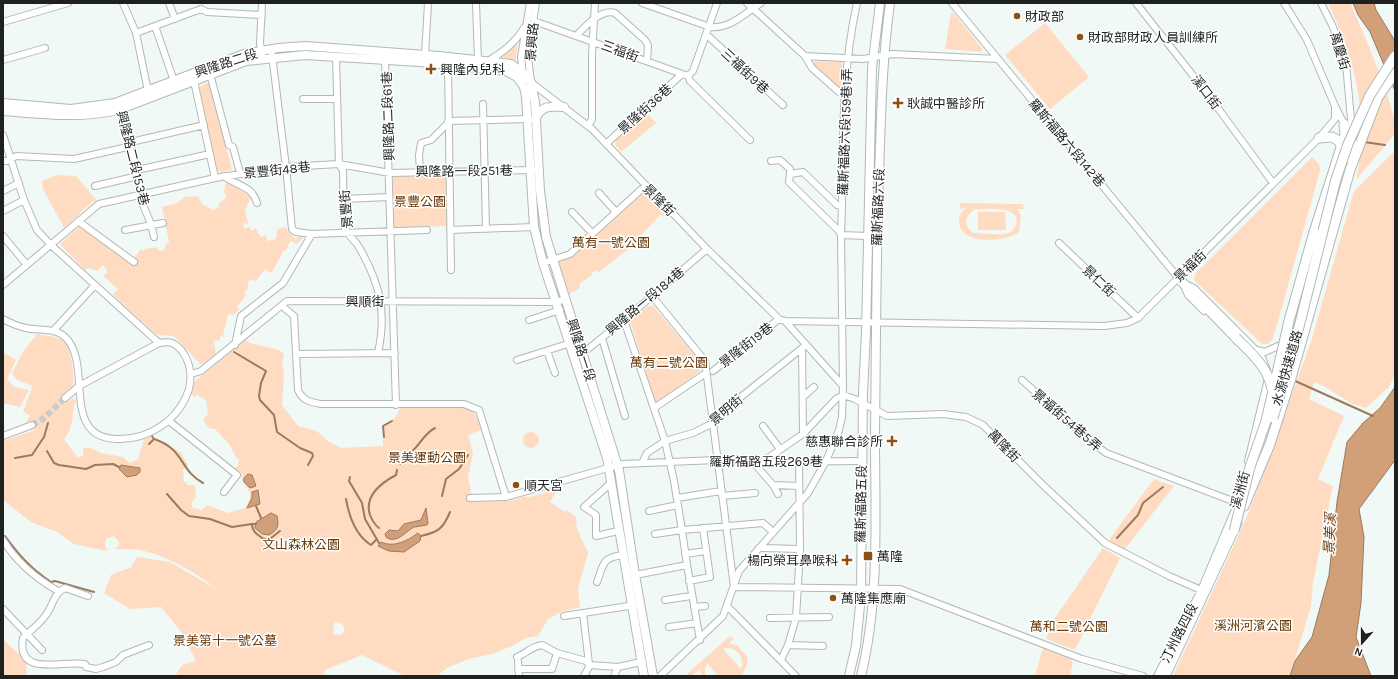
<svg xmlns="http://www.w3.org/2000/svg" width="1398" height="679" font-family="Karla,'Noto Sans TC',sans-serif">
<rect width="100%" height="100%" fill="#f0f9f6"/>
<!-- green -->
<path fill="#ffdcc1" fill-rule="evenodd" d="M 1328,3 L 1350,3 C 1361,27 1398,110 1395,132 C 1393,138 1362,172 1356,180 C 1358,169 1361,158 1362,147 C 1363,93 1351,51 1328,3 Z
M 951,13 L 954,13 L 983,50 L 981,52 L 945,49 Z
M 1045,23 L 1089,77 L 1050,109 L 1005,55 Z
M 517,44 L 516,60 L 501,57 Z
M 815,61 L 842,62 L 841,89 L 813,64 Z
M 210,82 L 232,170 L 220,172 L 217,170 L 199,87 Z
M 646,112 L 656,123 L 621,152 L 615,144 L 615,140 Z
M 1395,151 L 1395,375 L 1388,388 L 1366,408 L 1352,404 L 1327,388 L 1314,382 L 1309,399 L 1344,416 L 1318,479 L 1333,486 L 1313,582 L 1311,606 L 1290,676 L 1173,676 L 1247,517 L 1311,342 L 1354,191 Z
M 1312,157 L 1319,164 L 1320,171 L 1273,339 L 1268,344 L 1262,344 L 1194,280 L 1195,274 Z
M 56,175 L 76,176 L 97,201 L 92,202 L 64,228 L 43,189 L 42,181 Z
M 442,175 L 446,177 L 447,226 L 394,228 L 393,179 L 395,176 Z
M 226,180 L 239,184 L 255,197 L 250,199 L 245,210 L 248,222 L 248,224 L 243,223 L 244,229 L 250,227 L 251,231 L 255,228 L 261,237 L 266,235 L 267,241 L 276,239 L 277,229 L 285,227 L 295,239 L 304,234 L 304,236 L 297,244 L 290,241 L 286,251 L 284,250 L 272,272 L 270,273 L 265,269 L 256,281 L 249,280 L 247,291 L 244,291 L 246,295 L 237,307 L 240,311 L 238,310 L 234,315 L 228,314 L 223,335 L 226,337 L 220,336 L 220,340 L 214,341 L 216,354 L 201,365 L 174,336 L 157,335 L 113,295 L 118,289 L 103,276 L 108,272 L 103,265 L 98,271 L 88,268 L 85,270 L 60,244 L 81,225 L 134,266 L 138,261 L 134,258 L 141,249 L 143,251 L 145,249 L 157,247 L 158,250 L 161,251 L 165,249 L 165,246 L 169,242 L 162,207 L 177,203 L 185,197 L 198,196 L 202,204 L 213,210 L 219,207 L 218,204 L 224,200 L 226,196 L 224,191 Z
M 641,195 L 645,195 L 665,216 L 660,215 L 627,250 L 598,273 L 597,270 L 591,273 L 592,275 L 579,284 L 580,288 L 569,294 L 559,262 L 571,257 Z
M 960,203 L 1023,204 L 1024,209 L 1017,209 L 1021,216 L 1019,232 C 1006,242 960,246 959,222 C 959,216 961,212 966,208 L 960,209 ZM 975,209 C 985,209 1022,205 1016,224 C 1015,228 1012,232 1008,233 C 998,236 984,233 973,233 C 962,225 965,216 975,209 Z
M 978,212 L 1005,212 L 1006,230 L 978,230 Z
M 648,306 L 653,306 L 699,360 L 700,371 L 657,402 L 655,401 L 630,321 Z
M 37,334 C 45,336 55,335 62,340 C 72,347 74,373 73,385 L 63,395 L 68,401 L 73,398 L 76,401 C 70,417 76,424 64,439 L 77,457 L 83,456 L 83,448 L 91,448 L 101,453 L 123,457 L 130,463 L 138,459 L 144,439 L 152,436 L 175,449 L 181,453 L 188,465 L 183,470 L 184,481 L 188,485 L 195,485 L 196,497 L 191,503 L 193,508 L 202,510 L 207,505 L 228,513 L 245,508 C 255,492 249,493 241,479 L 242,473 L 234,468 L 238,466 L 239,460 L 236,457 L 229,444 L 215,429 L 208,428 L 203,419 L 208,415 L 206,400 L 197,395 L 194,397 L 192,394 L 194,382 L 246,340 L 250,343 L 279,350 L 284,354 L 282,362 L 284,373 L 282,405 L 298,426 L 317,431 L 329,442 L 341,448 L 383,446 L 383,425 L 395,418 L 400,408 L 465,407 C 476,411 478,419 481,430 L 468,435 L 473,453 L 468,477 L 473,502 L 508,501 L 527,496 L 527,498 L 554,490 L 556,492 L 550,502 L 565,512 L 567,510 L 576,517 L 577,529 L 588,553 L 578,589 L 580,607 L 561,612 L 548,619 L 538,636 L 526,638 L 514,645 L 492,654 L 468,659 L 447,668 L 437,676 L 405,676 L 362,655 L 325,670 L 323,676 L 175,676 L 182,665 L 196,661 L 182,633 L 161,607 L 130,609 L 104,593 L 111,575 L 131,567 L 137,557 L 170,562 L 216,589 C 200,574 161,553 139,550 C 131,549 123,550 115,549 L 118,546 L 119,542 L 114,536 L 106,539 L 105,544 L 107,551 L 74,544 L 57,532 L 31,522 L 3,500 L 3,441 L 35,430 L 30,421 L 26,422 L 30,416 L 23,411 L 33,386 L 17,380 L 12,374 L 22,353 ZM 339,622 L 344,626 L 344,632 L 341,635 L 333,634 L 334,623 Z
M 3,352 L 16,360 L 7,379 L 14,387 L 29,390 L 20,407 L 3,403 Z
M523 440a8 8 0 1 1 16 0a8 8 0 1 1-16 0Z
M 1154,479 L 1174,486 L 1124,550 L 1109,540 Z
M 1103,548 L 1120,558 L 1075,650 L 1046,639 L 1055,618 Z
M 730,636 L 734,639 L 729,643 L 738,646 L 747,657 C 748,665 746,670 740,676 L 718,676 L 707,663 L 705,670 L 705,676 L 701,676 L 700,669 L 692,676 L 688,676 L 687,674 ZM 726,648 C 738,648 745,657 741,669 L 723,649 Z
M 3,639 L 27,662 L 26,676 L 3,676 Z
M 1043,648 L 1071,659 L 1073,663 L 1070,676 L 1035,676 Z"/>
<!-- water -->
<path fill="#d1a079" stroke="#9b7a5e" d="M 1353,3 L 1374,3 L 1376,10 L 1395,41 L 1395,91 L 1370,32 L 1358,15 Z
M 1395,387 L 1395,460 L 1359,509 L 1364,537 L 1361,603 L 1356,637 L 1371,676 L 1290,676 L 1295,661 L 1312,637 L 1329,575 L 1337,502 L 1347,442 L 1363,423 L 1380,408 Z
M 121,465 L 140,468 L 140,472 L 137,475 L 127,477 L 119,469 Z
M 248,474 L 252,475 L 256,486 L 250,488 L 244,482 L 244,478 Z
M 258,490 L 260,504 L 247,508 L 252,498 L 252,492 Z
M 426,508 L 428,523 L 427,525 C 423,526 418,526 414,527 C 406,531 396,545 386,537 L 385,534 L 389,530 L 398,531 L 404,524 L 421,520 Z
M 271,513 L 277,516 C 279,526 278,530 269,535 L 262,534 L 255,528 L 256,522 Z
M 418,533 L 421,536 L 420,541 L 404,552 L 389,551 L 378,546 L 381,542 C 394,548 407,541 418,533 Z"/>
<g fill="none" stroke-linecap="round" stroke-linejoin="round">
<!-- stream -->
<path stroke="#9b7a5e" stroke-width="2" d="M 1364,142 L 1385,145
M 234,352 L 266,371 L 261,383 L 259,396 L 260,400 L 274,415 L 277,432 L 300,448 L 312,453 L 313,456 L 308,465
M 1293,380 L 1373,416
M 384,437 L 383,426 L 392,421
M 154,439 C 185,449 179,470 203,483
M 149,444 L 154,439 L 152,436
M 47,451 L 54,463 L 59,465 L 86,469 L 95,465 L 113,464 L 119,467
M 410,453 C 420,446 423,434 435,428
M 15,458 L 32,455 L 44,437 L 48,423
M 400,464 L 404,458
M 350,477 L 349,481 L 362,503 L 365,519 L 379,543
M 167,494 L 181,510 L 189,516 L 210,519 L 232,527 L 252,524
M 442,496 L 446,479 L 459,469 L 468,455
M 346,499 C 349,516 355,535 371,545 L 377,539
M 256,506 L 261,518
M 256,524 L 252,524 C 252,532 258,535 264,539 L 271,538 L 280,531
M 379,528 C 375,525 372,520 370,515 C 364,496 381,483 396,475 L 397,470
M 5,536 C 19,555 31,569 51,582 L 55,581 L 94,592
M 421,536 C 438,532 443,529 450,512
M 1117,538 L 1138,515 L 1143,503 L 1163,487"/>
<!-- minor-tunnel -->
<path stroke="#c6cecb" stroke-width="6" stroke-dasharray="6 3" stroke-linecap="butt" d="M 32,425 L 43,419 L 65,398"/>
<!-- minor casing -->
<g stroke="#b1b9b7" stroke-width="8">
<path id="minor" d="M 123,3 L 136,33 L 148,91
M 169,3 L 175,19
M 262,3 L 260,43 L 262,55
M 476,3 L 478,60
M 642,3 L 710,27 C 730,29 744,14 761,3
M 747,3 L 805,56 L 863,59 L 893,54 L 998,59
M 952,3 L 1180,280
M 1136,3 L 1206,92 L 1273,183
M 1321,3 L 1333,27 L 1346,64 L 1353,141 L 1350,160
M 201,9 L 207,12 L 262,15
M 534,21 L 688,76 L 690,81 L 750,140
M 3,22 L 68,3
M 155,26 L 174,81
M 136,33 L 201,9
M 707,35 L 783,105
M 576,36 C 585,27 601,8 615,13 L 645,40 L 648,45 L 647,61
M 272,55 L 286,167 L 292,229 L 296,232 L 312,234 L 427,230
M 425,55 L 428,3
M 805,56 L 812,68 L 839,92 L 845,93
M 336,57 L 339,164 L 343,171 L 344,225 C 346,236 354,238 359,247 C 380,284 387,311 378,353
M 3,60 L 45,48
M 385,60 L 396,405
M 488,61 C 503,52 514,44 524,28
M 448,65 L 451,270
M 210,74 L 229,145 L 233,147 L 240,173
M 523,74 L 521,57 L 530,3
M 688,76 L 693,71 L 717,3
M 194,81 L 215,178
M 529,81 L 592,129 L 707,249 L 779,319 L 785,321 L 1104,326 L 1127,323 L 1138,318 L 1319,138 L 1335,119 L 1335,106 L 1307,40 L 1284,3
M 531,82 L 528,57 L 536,3
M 303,99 L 336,99
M 483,104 L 486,229
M 121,106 L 141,188 L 141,200 L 151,224 L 154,237
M 1335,106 L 1345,126
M 448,121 L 528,119
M 588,126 L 592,119 L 592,54 L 595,3
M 3,135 L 24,200 L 37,230 L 52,246 L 159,343 C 170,341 174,342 182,351 C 190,362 192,376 189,389 C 179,420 149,440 117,439 C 60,438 93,365 66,338 C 56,327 39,331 26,328 C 17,326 10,323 3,319
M 131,142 L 204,125
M 606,144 L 682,74
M 3,161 L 7,161 L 16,156 L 74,159 L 132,146
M 771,161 L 780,160 L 790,169 L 790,174 L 803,172 L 837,205 L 842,206 L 841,235 L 868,236
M 137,170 L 210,154
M 420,172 L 419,155 L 421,143 L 431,140 L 448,123
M 224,176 C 236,186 252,185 257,203
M 95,186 L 138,176
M 3,191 L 19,183
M 599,193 L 616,212
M 344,199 L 389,197
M 842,206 C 843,138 842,70 857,3
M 3,211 L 24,200
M 572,212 L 592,233
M 78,221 L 134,262
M 125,230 L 163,223
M 450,230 L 534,227
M 3,236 L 27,265
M 1059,243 L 1138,318
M 543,263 L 570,254 L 645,186
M 3,285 L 99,204 L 215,178 L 286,167 L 339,164 L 390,173 L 533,170
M 1187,285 L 1194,288 L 1261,355 L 1267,370
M 1185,288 L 1188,295 L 1204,311
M 652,296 L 705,361 L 734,587 L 900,589 L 1082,659 L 1143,676
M 282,306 L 294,316 L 298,390 C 303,401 310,402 321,404 L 464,404 L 479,410 L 506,497
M 529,320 L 560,310
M 624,320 L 665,441 L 674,481 L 682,530 L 763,523 L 773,532
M 785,321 L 843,386
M 53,331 L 95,285
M 602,338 L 625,416
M 235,345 L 241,316 L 283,283 L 312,234
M 802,349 L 803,434
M 1257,350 L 1265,352 L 1278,346
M 547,351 L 555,373
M 583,353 L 624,320 L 707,249
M 296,354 L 395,353
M 517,360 L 571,343
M 713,371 L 779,319
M 191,374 L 201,371 L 287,301 L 550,302 L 565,300
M 1022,380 L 1083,435 L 1106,453 L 1238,503
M 803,397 L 814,387
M 65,398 L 79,386 L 159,343
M 654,408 L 706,373
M 169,421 L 237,475 L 224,492
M 763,426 L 780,449
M 3,436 L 32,425
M 1248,461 L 1268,379
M 753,462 L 773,485 L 799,486
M 762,462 L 803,434 L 836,399 L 843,395 L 855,399 L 887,416 L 943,414 L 966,417 L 983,425 L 1044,486 L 1105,543 L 1169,576 L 1201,590
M 642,463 L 647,453 L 665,441 L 693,433 L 713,423 L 732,404 L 806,345
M 611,483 L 584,507 L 596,515 L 596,536 L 618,531
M 773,485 L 778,494
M 722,496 L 755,493
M 470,498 L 506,497 L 622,464 L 717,460 L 753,462 L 862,461
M 677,498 L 721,491
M 649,511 L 678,505
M 3,540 C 17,563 35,578 58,591
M 759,548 L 800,549
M 685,554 L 706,551
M 687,565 L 700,640
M 635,575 L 687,565 L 682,530 L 655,534
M 689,581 L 710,577 L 703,528
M 597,582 C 604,564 601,558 623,555
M 88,596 L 65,588 C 55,593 54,601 49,610 C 43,622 32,629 23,638 C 16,678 63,660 85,664 L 86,667 L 96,669 L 103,667 L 116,662 L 123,655 L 149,645
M 665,600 L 691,596
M 727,606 L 796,676
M 694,607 L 705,606
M 3,609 L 42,650
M 583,613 L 589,664
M 564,616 L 635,605
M 770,618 L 829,617
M 669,627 L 697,623
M 788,645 L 823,646
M 517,657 C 528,653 529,647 542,645 L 557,653 L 586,661 L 590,665
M 781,660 L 788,645 L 796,618 L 800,549 L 799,462
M 518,661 L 519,676
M 590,665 L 618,667 L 641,662
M 518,669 L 552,669 L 557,653
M 584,676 L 590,665
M 614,676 L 618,667
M 660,676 L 723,616 L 739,571 L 808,493 L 826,461 L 839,430 L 842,417 L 843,386 L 841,235 L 838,230 L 789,182 L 790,174
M 1157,676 L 1201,590 L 1236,507"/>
</g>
<!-- major casing -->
<g stroke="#b1b9b7" stroke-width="10">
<path id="major" d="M 3,103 L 71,109 L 115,103 L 244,54 L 278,48 L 306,46 L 439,56 L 511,64 L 522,72 L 531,82 L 535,102 L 540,191 L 546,237 L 619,470 L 635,575 L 653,676
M 3,111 C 42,114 79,119 118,110 L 246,61 L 305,55 L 420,62 L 506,71 L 517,77 L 524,87 L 526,97 L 534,227 L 543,263 L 607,458 L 644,676
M 535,119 C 543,104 550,107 564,107
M 849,676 L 856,646 L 861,595 L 863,393 L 866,331 L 872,68 L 880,3
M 861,676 C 880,599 875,515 875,436 C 876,349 876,262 879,175 C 881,117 882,61 890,3"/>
</g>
<!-- highway casing -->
<g stroke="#b1b9b7" stroke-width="11">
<path id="highway" d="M 1319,138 L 1332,137 L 1339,141 L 1341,146
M 1314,232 L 1345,135 L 1344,124
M 1182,282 L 1236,338
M 1244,506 L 1270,444 L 1291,378 L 1350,170 L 1378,97 L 1395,73
M 1165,676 L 1237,523"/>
</g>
<!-- minor -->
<use href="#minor" stroke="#fff" stroke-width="6"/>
<!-- major -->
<use href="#major" stroke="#fff" stroke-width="8"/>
<!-- highway -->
<use href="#highway" stroke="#fff" stroke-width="9"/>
<!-- highway-bridge casing -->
<g stroke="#b1b9b7" stroke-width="11" stroke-linecap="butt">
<path id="highway-bridge" d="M 1236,338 C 1251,353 1268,367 1272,389
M 1273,418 L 1293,351 L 1336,179 L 1348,144 L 1370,95 L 1395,56
M 1234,531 L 1250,467 L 1266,421 L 1289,321 L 1314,232"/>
</g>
<!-- highway-bridge -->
<use href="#highway-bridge" stroke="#fff" stroke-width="9"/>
</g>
<!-- markers -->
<g fill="#8e5013" stroke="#fff" stroke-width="1.5">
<circle cx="1017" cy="16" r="4"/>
<circle cx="1080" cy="37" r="4"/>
<path d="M429 63h4v4h4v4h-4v4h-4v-4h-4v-4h4z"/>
<path d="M896 97h4v4h4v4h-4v4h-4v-4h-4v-4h4z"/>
<path d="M890 435h4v4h4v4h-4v4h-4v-4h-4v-4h4z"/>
<circle cx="516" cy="485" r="4"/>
<rect x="863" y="551" width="10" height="10" rx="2"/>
<path d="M845 554h4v4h4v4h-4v4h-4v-4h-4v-4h4z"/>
<circle cx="833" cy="598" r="4"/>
</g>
<g text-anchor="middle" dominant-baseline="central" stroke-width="3" stroke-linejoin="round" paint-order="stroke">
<!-- poi labels -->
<g font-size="13" fill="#1e2120" stroke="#fff" text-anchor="start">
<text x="1025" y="16">財政部</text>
<text x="1088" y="37">財政部財政人員訓練所</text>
<text x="440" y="69">興隆內兒科</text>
<text x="907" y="103">耿誠中醫診所</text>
<text x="883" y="441" text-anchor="end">慈惠聯合診所</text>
<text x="524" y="485">順天宮</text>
<text x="877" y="556">萬隆</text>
<text x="838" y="560" text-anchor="end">楊向榮耳鼻喉科</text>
<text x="841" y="598">萬隆集應廟</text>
</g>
<!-- street labels -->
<g font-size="13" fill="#1e2120" stroke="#fff">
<text transform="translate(532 42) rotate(-85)">景興路</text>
<text transform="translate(620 51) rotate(20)">三福街</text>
<text transform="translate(1340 51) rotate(73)">萬慶街</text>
<text transform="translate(226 63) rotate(-18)">興隆路二段</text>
<text transform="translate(745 71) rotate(43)">三福街9巷</text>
<text transform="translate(1206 92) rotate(53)">溪口街</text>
<text transform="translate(645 109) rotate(-42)">景隆街36巷</text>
<text transform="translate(388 116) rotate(-92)">興隆路二段61巷</text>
<text transform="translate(845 132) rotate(-88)">羅斯福路六段159巷1弄</text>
<text transform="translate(1067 143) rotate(50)">羅斯福路六段142巷</text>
<text transform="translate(133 158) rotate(76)">興隆路二段153巷</text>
<text transform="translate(277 170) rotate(-6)">景豐街48巷</text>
<text transform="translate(464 171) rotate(-1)">興隆路一段251巷</text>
<text transform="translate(659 200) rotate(45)">景隆街</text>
<text transform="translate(878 207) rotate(-88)">羅斯福路六段</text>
<text transform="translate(346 209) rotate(-95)">景豐街</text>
<text transform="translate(1190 266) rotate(-44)">景福街</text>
<text transform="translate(1099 281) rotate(43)">景仁街</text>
<text x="365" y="301">興順街</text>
<text transform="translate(645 301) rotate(-40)">興隆路一段184巷</text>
<text transform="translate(746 345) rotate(-38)">景隆街19巷</text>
<text transform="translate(581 350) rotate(72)">興隆路一段</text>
<text transform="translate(1287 368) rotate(-74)">水源快速道路</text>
<text transform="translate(726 410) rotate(-40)">景明街</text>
<text transform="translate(1067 420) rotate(41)">景福街54巷5弄</text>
<text transform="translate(1004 446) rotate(46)">萬隆街</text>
<text x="766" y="461">羅斯福路五段269巷</text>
<text transform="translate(1240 490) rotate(-74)">溪洲街</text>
<text transform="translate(861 504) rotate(-89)">羅斯福路五段</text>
<text transform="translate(1179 633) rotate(-63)">汀州路四段</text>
</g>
<!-- park labels -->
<g font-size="13" fill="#6a3b0c" stroke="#fff">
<text x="420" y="201">景豐公園</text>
<text x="611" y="242">萬有一號公園</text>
<text x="669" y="362">萬有二號公園</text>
<text x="427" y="457">景美運動公園</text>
<text x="301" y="544">文山森林公園</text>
<text x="1253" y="625">溪洲河濱公園</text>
<text x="1069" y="626">萬和二號公園</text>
<text x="225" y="640">景美第十一號公墓</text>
</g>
<!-- water labels -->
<g font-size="14" font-style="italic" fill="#714215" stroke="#fff">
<text transform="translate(1330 534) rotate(-87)">景美溪</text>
</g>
</g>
<!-- border -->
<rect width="1398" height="679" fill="none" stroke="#1e2120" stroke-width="8"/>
<!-- north arrow -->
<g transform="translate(1362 643) rotate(201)" stroke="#ffffff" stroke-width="3" paint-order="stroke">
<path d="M0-3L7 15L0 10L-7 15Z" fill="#1e2120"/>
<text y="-6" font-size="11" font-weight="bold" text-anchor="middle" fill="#1e2120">N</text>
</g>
</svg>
